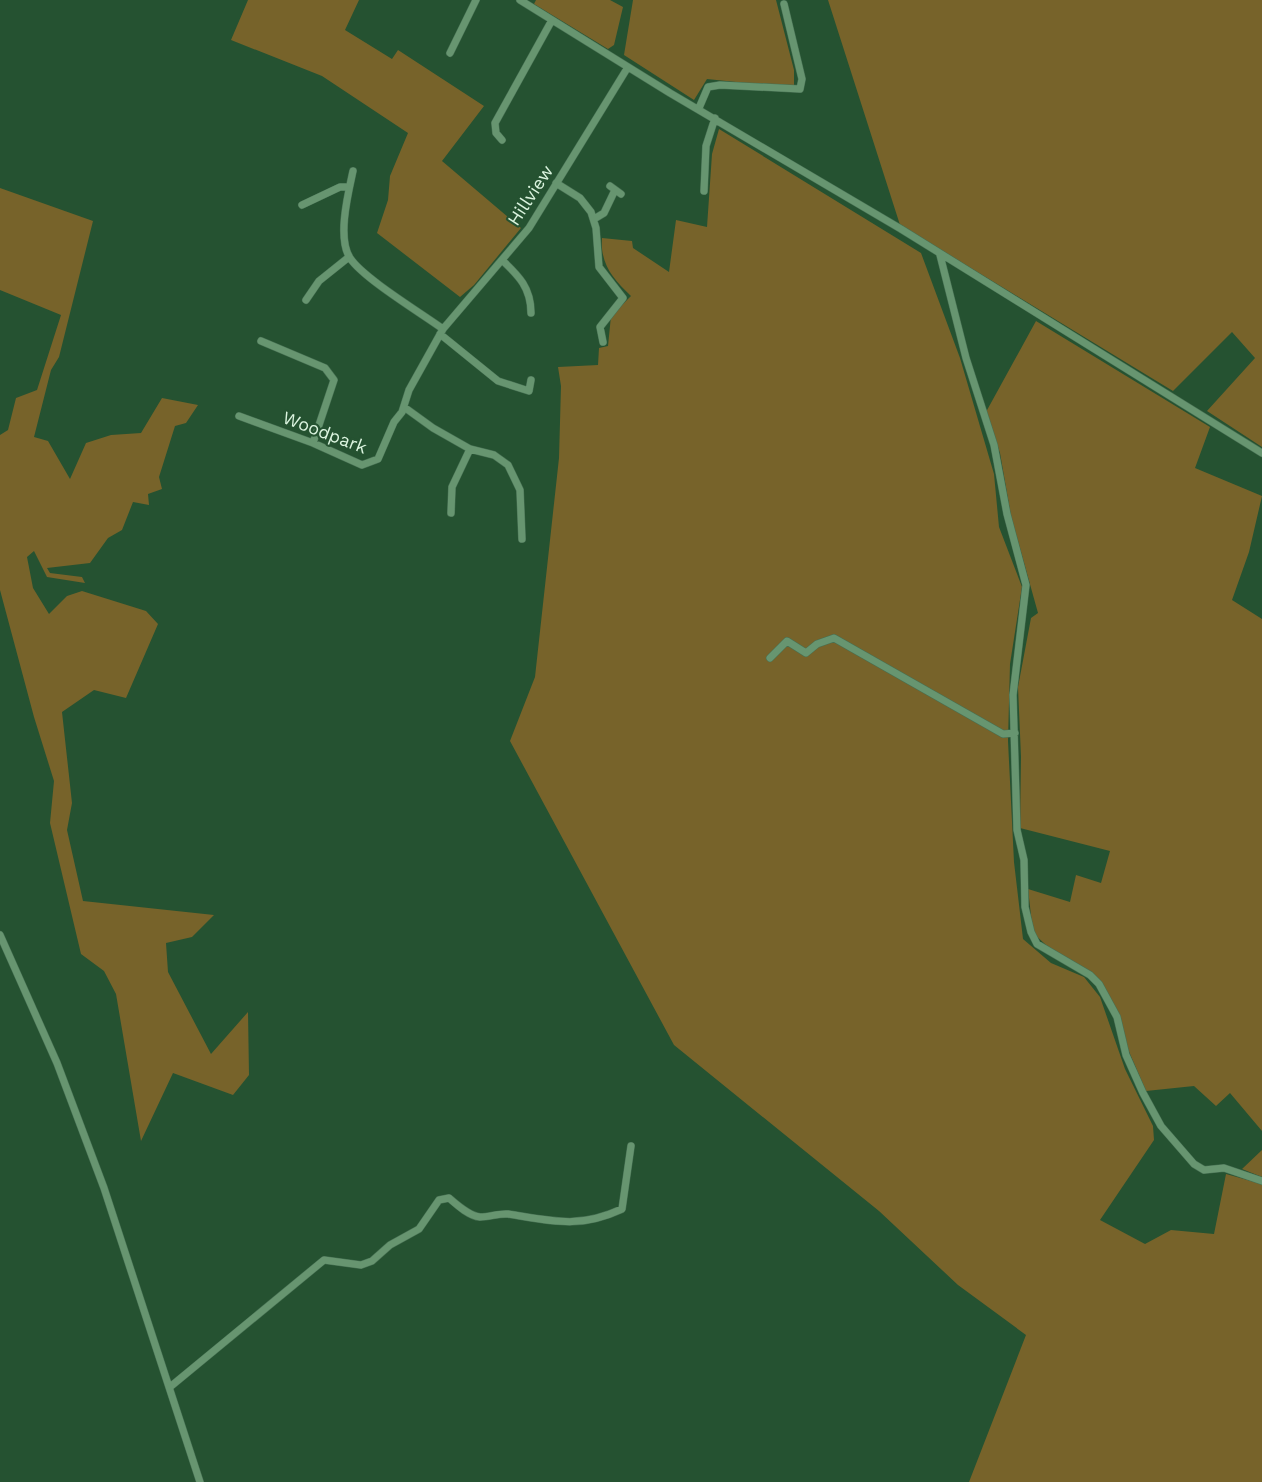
<svg xmlns="http://www.w3.org/2000/svg" width="1262" height="1482" font-family="'Work Sans',sans-serif">
<rect width="100%" height="100%" fill="#255231"/>
<!-- green -->
<path fill="#77632a" d="M 248,0 L 359,0 L 345,30 L 392,59 L 398,50 L 484,106 L 442,161 L 521,228 L 474,285 L 460,297 L 377,233 L 388,200 L 390,176 L 408,133 L 322,76 L 231,40 Z
M 536,0 L 610,0 L 623,7 L 614,45 L 608,49 L 534,4 Z
M 633,0 L 776,0 L 794,70 L 794,88 L 707,79 L 694,100 L 624,55 Z
M 828,0 L 1262,0 L 1262,447 L 1207,411 L 1255,358 L 1232,332 L 1173,391 L 900,225 Z
M 719,129 L 921,253 L 960,358 L 994,474 L 999,527 L 1022,587 L 1010,664 L 1008,741 L 1014,862 L 1023,939 L 1051,963 L 1084,977 L 1100,997 L 1125,1069 L 1153,1126 L 1154,1140 L 1100,1220 L 1145,1244 L 1171,1230 L 1214,1234 L 1226,1174 L 1262,1184 L 1262,1482 L 969,1482 L 1026,1335 L 958,1285 L 879,1211 L 674,1045 L 510,741 L 535,677 L 559,458 L 561,386 L 558,367 L 598,365 L 599,348 L 608,346 L 611,316 L 631,296 C 613,279 600,264 602,238 L 632,241 L 633,248 L 669,272 L 676,220 L 707,227 L 712,154 Z
M 0,188 L 93,221 L 59,357 L 51,370 L 34,437 L 48,441 L 70,479 L 86,443 L 111,435 L 141,433 L 162,398 L 198,405 L 186,423 L 175,426 L 159,477 L 162,489 L 148,494 L 149,505 L 133,502 L 122,530 L 108,538 L 90,563 L 47,568 L 50,573 L 82,577 L 85,583 L 47,577 L 34,551 L 27,557 L 33,588 L 49,614 L 67,596 L 82,591 L 146,611 L 158,624 L 126,698 L 94,690 L 62,712 L 72,803 L 67,830 L 83,901 L 214,915 L 192,937 L 166,943 L 168,972 L 211,1054 L 248,1012 L 249,1075 L 233,1095 L 173,1073 L 141,1141 L 116,994 L 104,971 L 81,954 L 50,823 L 54,781 L 34,717 L 0,590 L 0,435 L 8,430 L 16,398 L 37,390 L 61,315 L 0,290 Z
M 1036,321 L 1210,427 L 1195,468 L 1262,496 L 1249,552 L 1232,600 L 1262,619 L 1262,1131 L 1230,1093 L 1216,1106 L 1194,1086 L 1146,1091 L 1098,980 L 1046,945 L 1033,933 L 1028,889 L 1070,902 L 1076,875 L 1101,883 L 1110,851 L 1020,828 L 1021,757 L 1018,687 L 1031,618 L 1038,613 L 1011,516 L 1000,453 L 986,412 Z
M 1262,1150 L 1262,1177 L 1242,1169 Z"/>
<g fill="none" stroke-linecap="round" stroke-linejoin="round">
<!-- minor casing -->
<g stroke="#477053" stroke-width="8">
<path id="minor" d="M 520,0 L 670,93 L 901,229 L 1262,453
M 450,53 L 476,0
M 699,108 L 708,87 L 720,85 L 800,89 L 802,79 L 784,4
M 502,140 L 496,133 L 495,123 L 552,20
M 353,171 C 348,194 337,238 350,258 C 363,278 421,313 443,329
M 556,183 L 580,198 L 591,212 L 596,228 L 599,267 L 623,298 L 600,327 L 603,342
M 610,186 L 621,194
M 704,191 L 706,146 L 715,118
M 302,205 L 340,187 L 349,187
M 594,219 L 604,213 L 615,190
M 940,255 L 966,358 L 994,445 L 1007,514 L 1026,585 L 1013,695 L 1017,830 L 1024,860 L 1025,907 L 1031,932 L 1037,944 L 1090,975 L 1099,984 L 1117,1017 L 1126,1055 L 1143,1093 L 1161,1126 L 1194,1164 L 1204,1170 L 1224,1168 L 1262,1181
M 502,260 C 519,276 531,288 531,313
M 306,300 L 319,281 L 349,257
M 440,334 L 498,381 L 529,391 L 531,380
M 261,341 L 325,368 L 334,380 L 313,443
M 404,407 L 433,428 L 470,449 L 494,455 L 508,465 L 520,490 L 522,539
M 239,416 L 313,443 L 362,465 L 378,459 L 394,422 L 402,412 L 409,390 L 443,329 L 529,228 L 628,67
M 451,513 L 452,487 L 470,449
M 770,658 L 787,641 L 806,653 L 817,644 L 834,638 L 1003,734 L 1015,733
M 0,935 L 57,1063 L 104,1188 L 200,1482
M 170,1387 L 324,1260 L 361,1265 L 372,1261 L 390,1245 L 419,1229 L 439,1200 L 449,1198 C 457,1205 469,1216 480,1217 C 490,1217 499,1213 508,1214 C 553,1221 579,1229 622,1209 L 631,1146"/>
</g>
<!-- minor -->
<use href="#minor" stroke="#679570" stroke-width="7"/>
</g>
<g text-anchor="middle" dominant-baseline="central" stroke-width="4.5" stroke-linejoin="round" paint-order="stroke">
<!-- street labels -->
<g font-size="18" fill="#dbf4df" stroke="#255231">
<text transform="translate(530 195) rotate(-57)">Hillview</text>
<text transform="translate(325 432) rotate(21)">Woodpark</text>
</g>
</g>
</svg>
